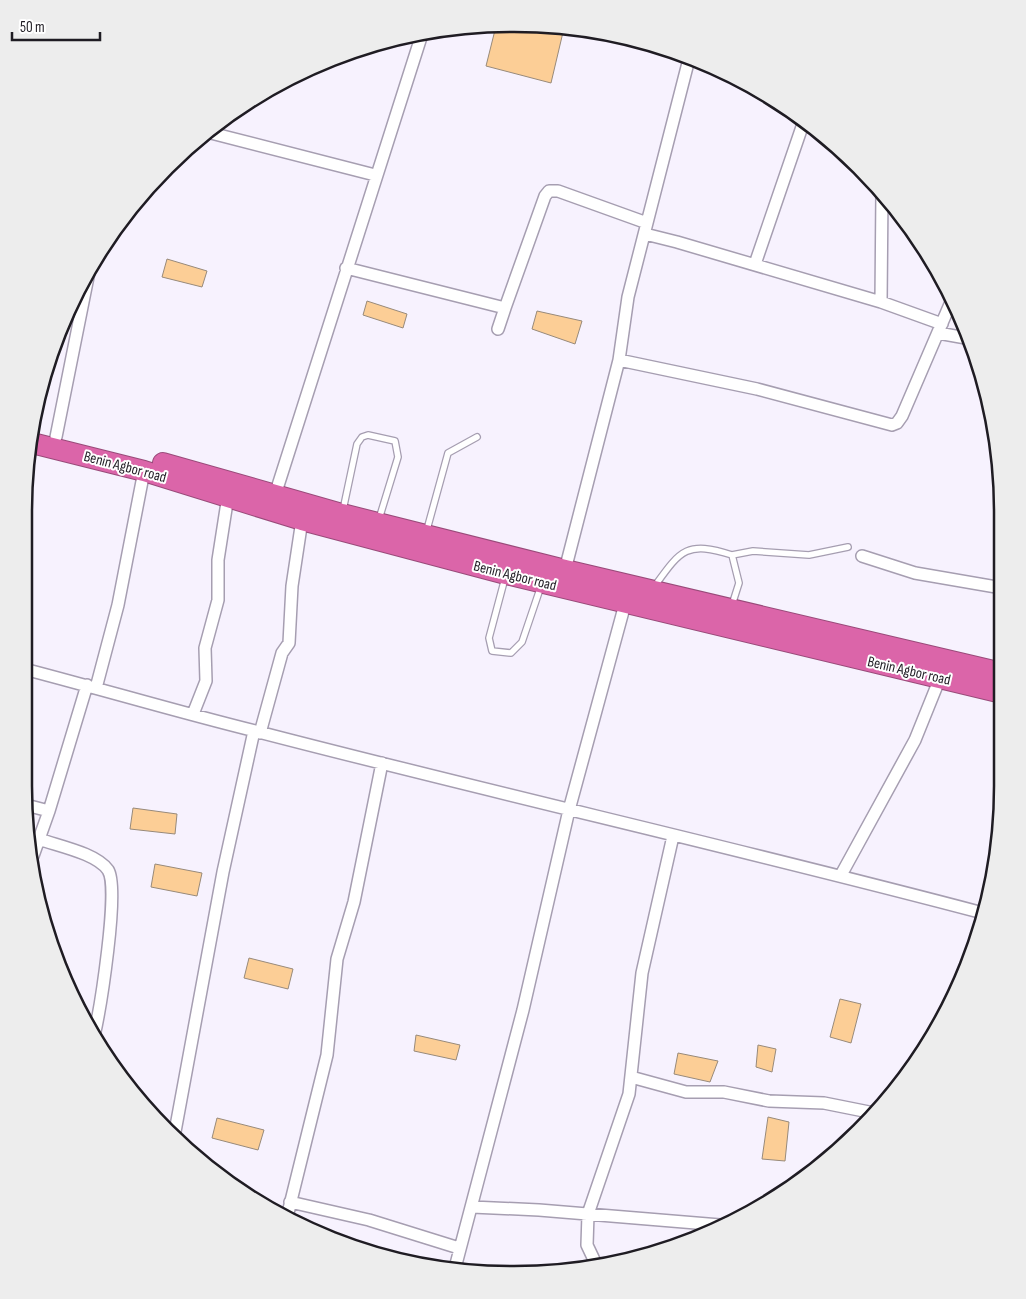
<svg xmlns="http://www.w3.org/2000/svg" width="1026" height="1299" font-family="'Sofia Sans Condensed',sans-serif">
<rect width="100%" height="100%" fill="#f7f2fe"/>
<!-- building -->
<path fill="#fcce96" stroke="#988a7a" d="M 545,25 L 564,28 L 551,83 L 486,66 L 496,26 Z
M 167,259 L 207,271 L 202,287 L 162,277 Z
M 367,301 L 407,314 L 403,328 L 363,315 Z
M 537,311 L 582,321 L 575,344 L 532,329 Z
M 133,808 L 177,814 L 175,834 L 130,829 Z
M 155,864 L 202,873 L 197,896 L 151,887 Z
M 249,958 L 293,969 L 288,989 L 244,978 Z
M 840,999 L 861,1004 L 851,1043 L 830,1037 Z
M 416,1035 L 460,1045 L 456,1060 L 414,1051 Z
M 758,1045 L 776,1049 L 772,1072 L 756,1067 Z
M 678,1053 L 718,1061 L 710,1082 L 674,1074 Z
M 768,1117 L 789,1122 L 785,1161 L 762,1159 Z
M 217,1118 L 264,1130 L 258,1150 L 212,1138 Z"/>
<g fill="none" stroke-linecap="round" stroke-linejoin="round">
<!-- lane casing -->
<g stroke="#a69eb1" stroke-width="8">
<path id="lane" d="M 343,510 L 357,444 L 362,437 L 368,435 L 395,441 L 398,457 L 379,519
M 426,533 L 448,453 L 477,437
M 732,555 L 753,551 L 809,555 L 848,547
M 505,578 L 489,638 L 492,651 L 511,653 L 522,642 L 541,586
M 654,587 C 680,551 686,540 732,555 L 739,583 L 732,605"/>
</g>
<!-- street casing -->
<g stroke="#a69eb1" stroke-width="14">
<path id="street" d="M 207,132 L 375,175
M 645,234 L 677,242 L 881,302 L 942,324
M 755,264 L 804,121
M 346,268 L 505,308 L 498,329
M 881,302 L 882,192
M 505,308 L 545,196 L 549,191 L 558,191 L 647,223
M 938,333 L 966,338
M 619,360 L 757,389 L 892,425 L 897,423 L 902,416 L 951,302
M 56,437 L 90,267
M 275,495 L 422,34
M 862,556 L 915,573 L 1002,588
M 565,570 L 619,360 L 628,297 L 689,59
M 24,669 C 101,689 178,712 255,731 C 497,794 741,849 983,913
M 96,688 L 118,605 L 144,471
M 193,714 L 206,681 L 205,648 L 218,600 L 218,560 L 228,496
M 260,733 L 282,653 L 289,643 L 292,586 L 302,520
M 26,805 L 49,811
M 39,839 C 58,846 96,853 108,870 C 120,888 100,1010 94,1036
M 33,856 L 49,811 L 87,685
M 841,875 L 915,740 L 940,678
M 631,1077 L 686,1092 L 724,1092 L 769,1101 L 824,1103 L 874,1113
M 174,1137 L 223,872 L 254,731
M 290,1202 L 369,1220 L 459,1248
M 472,1207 L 539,1210 L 720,1225
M 287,1217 L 327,1055 L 337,959 L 354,902 L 382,763
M 596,1264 L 587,1245 L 588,1214 L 629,1094 L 642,973 L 673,836
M 455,1268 L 523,1010 L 569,810 L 625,604"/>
</g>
<!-- highway casing -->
<g stroke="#994b7a" stroke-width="22">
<path id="highway" d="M 32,443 L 144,471 L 302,520 L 506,574 L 1002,693
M 163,463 L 342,514 L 565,570 L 1002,673"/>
</g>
<!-- lane -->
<use href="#lane" stroke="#fff" stroke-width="5.5"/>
<!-- street -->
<use href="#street" stroke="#fff" stroke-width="11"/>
<!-- highway -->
<use href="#highway" stroke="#db65a9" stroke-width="20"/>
</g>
<g text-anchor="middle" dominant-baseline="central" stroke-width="4" stroke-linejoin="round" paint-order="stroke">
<!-- street labels -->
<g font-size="15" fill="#1f1c23" stroke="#fff">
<text transform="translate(125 467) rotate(15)">Benin Agbor road</text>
<text transform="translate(515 576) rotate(14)">Benin Agbor road</text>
<text transform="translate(909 671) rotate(13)">Benin Agbor road</text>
</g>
</g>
<!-- crop -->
<path d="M0 0H1026V1299H0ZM512 32H514A480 480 0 0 1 994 512V786A480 480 0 0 1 514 1266H512A480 480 0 0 1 32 786V512A480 480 0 0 1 512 32Z" fill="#ededed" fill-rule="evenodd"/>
<path fill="none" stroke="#1f1c23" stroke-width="2.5" d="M512 32H514A480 480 0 0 1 994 512V786A480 480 0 0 1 514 1266H512A480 480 0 0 1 32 786V512A480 480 0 0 1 512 32Z"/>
<!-- scale -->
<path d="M12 32v8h88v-8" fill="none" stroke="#1f1c23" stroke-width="2.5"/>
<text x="20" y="32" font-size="15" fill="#1f1c23" stroke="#ffffff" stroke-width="4" paint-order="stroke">50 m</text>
</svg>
